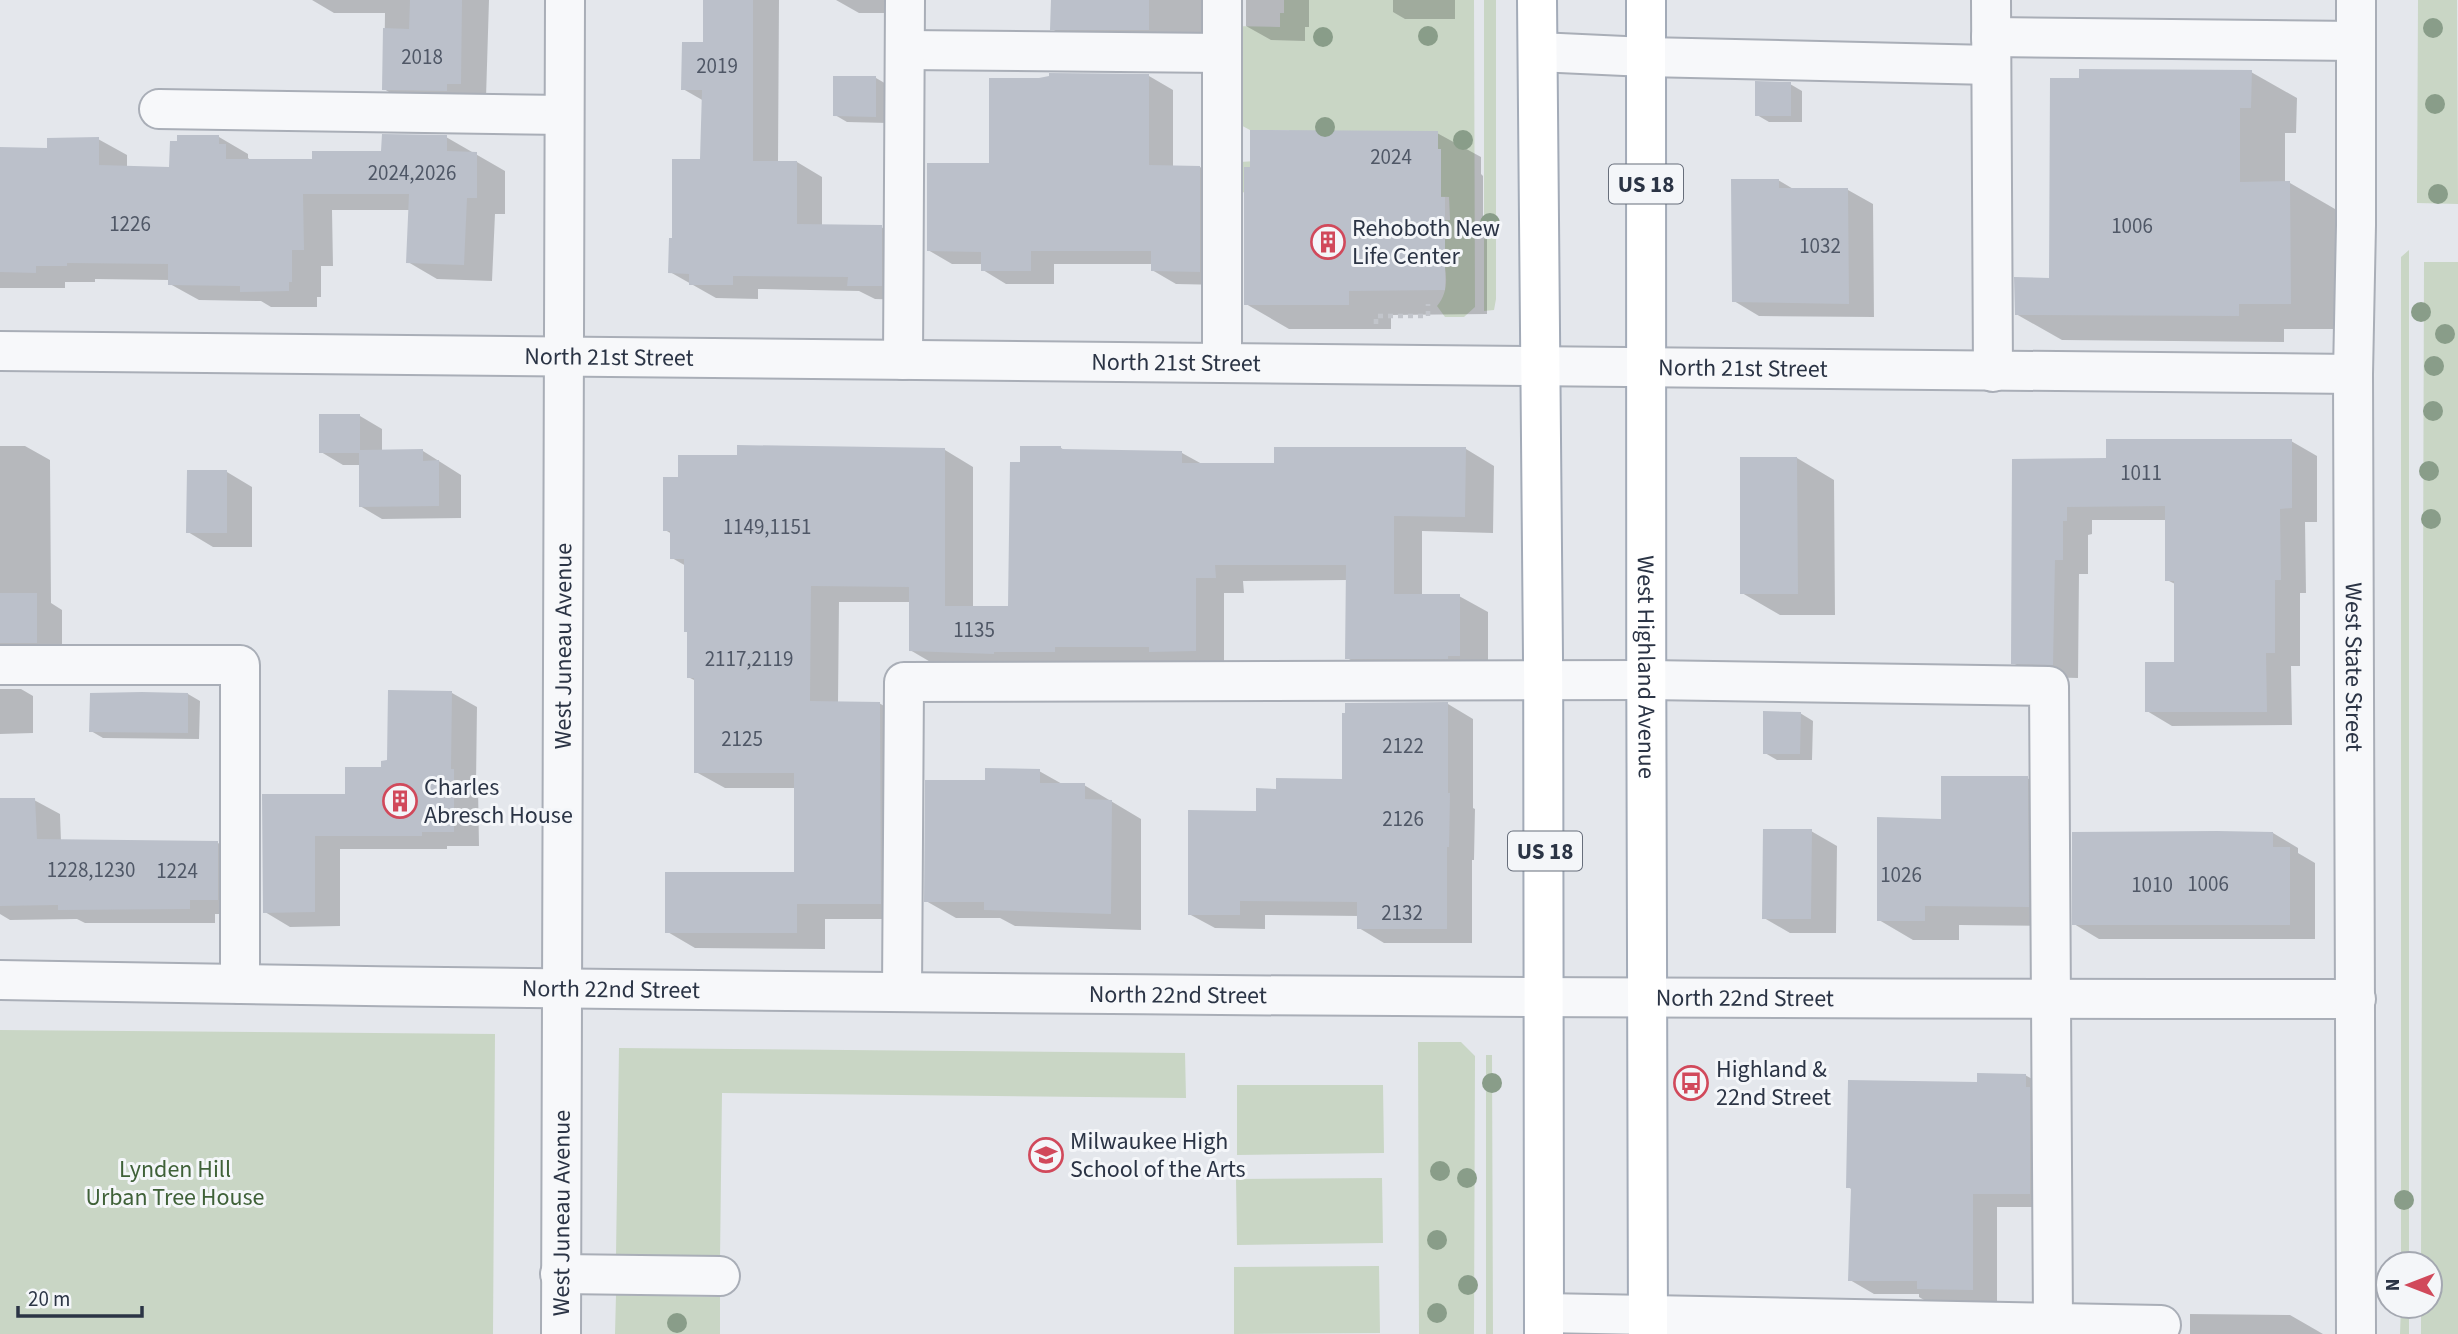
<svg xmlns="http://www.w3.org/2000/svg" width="2458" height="1334" font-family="'Source Sans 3',sans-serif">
<rect width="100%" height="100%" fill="#e4e7ec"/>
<!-- green -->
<path fill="#c9d6c5" d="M 1284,0 L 1474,0 L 1475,307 L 1464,317 L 1445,317 L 1437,306 C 1457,283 1439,246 1430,221 L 1450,220 L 1449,197 L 1232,192 L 1240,162 L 1438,149 L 1438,131 L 1342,131 L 1289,155 L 1289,130 L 1250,130 L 1233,121 L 1230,26 L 1280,27 L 1280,13 L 1284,13 Z
M 1484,0 L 1496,0 L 1496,299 L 1494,310 L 1484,311 Z
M 2418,0 L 2457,0 L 2458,204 L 2417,203 Z
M 2409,250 L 2409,1264 L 2401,1264 L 2401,257 Z
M 2424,262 L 2458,262 L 2458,1334 L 2421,1334 L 2421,1306 L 2430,1306 L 2430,1264 L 2421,1264 Z
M 0,1030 L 495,1034 L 493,1334 L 0,1334 Z
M 1418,1042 L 1461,1042 L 1475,1056 L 1474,1334 L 1419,1334 Z
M 619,1048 L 1185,1053 L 1186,1098 L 722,1093 L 720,1259 L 616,1255 Z
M 1486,1055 L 1492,1055 L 1493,1334 L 1486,1334 Z
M 1237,1085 L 1383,1085 L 1384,1153 L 1237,1155 Z
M 1382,1178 L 1383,1243 L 1237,1245 L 1236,1179 Z
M 1379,1266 L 1380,1333 L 1234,1334 L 1234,1267 Z
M 616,1295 L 720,1297 L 720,1334 L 615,1334 Z
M 2401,1306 L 2409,1306 L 2409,1334 L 2400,1334 Z"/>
<!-- shadow -->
<path fill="#0003" d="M 312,0 L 489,0 L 486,98 L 409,104 L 384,89 L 385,13 L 334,13 Z
M 705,0 L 779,0 L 778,162 L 797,162 L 822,177 L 822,226 L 881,227 L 907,241 L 906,300 L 875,299 L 859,291 L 758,289 L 758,299 L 716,298 L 670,272 L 674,240 L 702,160 L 704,101 L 683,89 L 705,44 Z
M 836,0 L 903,0 L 903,13 L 859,13 Z
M 1053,0 L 1232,0 L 1225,43 L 1077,43 L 1052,29 Z
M 1246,0 L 1309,0 L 1309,27 L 1305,27 L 1305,41 L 1271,40 L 1246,26 Z
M 1393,0 L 1455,0 L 1455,19 L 1405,19 L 1393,12 Z
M 2251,72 L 2297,98 L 2296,133 L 2285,133 L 2285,183 L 2290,183 L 2335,209 L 2336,329 L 2284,329 L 2284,342 L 2062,340 L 2016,314 L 2051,279 L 2081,80 Z
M 1149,76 L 1173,90 L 1173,167 L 1200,167 L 1223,181 L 1223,285 L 1176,284 L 1152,270 L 1152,264 L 1054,264 L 1054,284 L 1006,284 L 983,270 L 983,264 L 952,264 L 928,250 L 991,164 Z
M 876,78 L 888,85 L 888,123 L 847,122 L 835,115 Z
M 1790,84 L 1802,91 L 1802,122 L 1769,122 L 1757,115 Z
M 1437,133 L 1481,157 L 1481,174 L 1483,176 L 1483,221 L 1487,223 L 1487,314 L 1391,315 L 1391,329 L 1289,329 L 1246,304 L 1251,168 Z
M 219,137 L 248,154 L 248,158 L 252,161 L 313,161 L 383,153 L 446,137 L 505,171 L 505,214 L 495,214 L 492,281 L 437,279 L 408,262 L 410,210 L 332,210 L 333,266 L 321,266 L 321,297 L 317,297 L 317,307 L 271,307 L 261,301 L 199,300 L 170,284 L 170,280 L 95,279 L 95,282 L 65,282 L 65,288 L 0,288 L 0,149 L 49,149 L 98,139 L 127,155 L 127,167 L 171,169 Z
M 1778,180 L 1795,190 L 1848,190 L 1873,204 L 1874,317 L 1759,316 L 1734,301 Z
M 360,416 L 382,429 L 382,451 L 423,451 L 461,475 L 461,518 L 382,519 L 360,506 L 360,465 L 343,465 L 321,452 Z
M 2291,441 L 2317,456 L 2317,522 L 2305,522 L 2306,593 L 2300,593 L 2300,666 L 2291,666 L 2292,725 L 2172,726 L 2147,711 L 2175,663 L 2175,584 L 2167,580 L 2167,520 L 2092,520 L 2092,534 L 2088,535 L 2088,574 L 2079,574 L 2078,678 L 2038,677 L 2013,663 L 2014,461 L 2108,460 Z
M 0,446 L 25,446 L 50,460 L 51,603 L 62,610 L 62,657 L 0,663 Z
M 1061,448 L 1066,451 L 1182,453 L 1202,464 L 1276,464 L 1466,449 L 1494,466 L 1493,533 L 1422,531 L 1422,596 L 1459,596 L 1488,612 L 1488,671 L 1376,674 L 1347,658 L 1348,580 L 1243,581 L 1244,593 L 1224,593 L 1224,667 L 939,667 L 910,650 L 910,602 L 839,602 L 838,703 L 879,703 L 908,720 L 909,919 L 825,919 L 825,949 L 695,948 L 666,931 L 796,874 L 796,788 L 725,788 L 696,772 L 696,681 L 688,677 L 686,566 L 672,558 L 672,534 L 665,530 L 945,450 L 973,467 L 973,608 L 1010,607 L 1022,464 Z
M 1797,458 L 1834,480 L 1835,615 L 1780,615 L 1742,593 L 1741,459 Z
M 227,472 L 252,487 L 252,547 L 213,547 L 188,532 Z
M 0,689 L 21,689 L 33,696 L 33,733 L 0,734 Z
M 452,693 L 477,707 L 476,784 L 478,786 L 479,846 L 447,846 L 447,849 L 340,849 L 340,926 L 290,927 L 265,912 L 264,796 L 347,795 L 382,769 Z
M 188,694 L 200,701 L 199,739 L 103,738 L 91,731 Z
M 1448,704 L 1473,719 L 1473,808 L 1475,809 L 1474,860 L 1472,860 L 1472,943 L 1384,943 L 1359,928 L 1359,916 L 1265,915 L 1265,929 L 1215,928 L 1189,914 L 1258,813 L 1278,791 L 1343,781 Z
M 1800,713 L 1813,721 L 1812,760 L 1777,760 L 1765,753 Z
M 1039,771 L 1064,785 L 1084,785 L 1141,819 L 1141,930 L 1015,926 L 1000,918 L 956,918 L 926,901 L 987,782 Z
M 2027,778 L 2062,798 L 2062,926 L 1959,925 L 1959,940 L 1913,940 L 1879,920 L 1943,821 Z
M 0,799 L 34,800 L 60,814 L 61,841 L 218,843 L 243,858 L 243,914 L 215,914 L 215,923 L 85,923 L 77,919 L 10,920 L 0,914 Z
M 1811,831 L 1837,846 L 1836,933 L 1790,933 L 1764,918 Z
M 2273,833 L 2298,848 L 2298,853 L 2315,863 L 2315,939 L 2099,939 L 2074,924 Z
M 2025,1075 L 2050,1089 L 2054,1207 L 1997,1207 L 1997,1312 L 1943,1311 L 1919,1297 L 1919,1294 L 1874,1294 L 1850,1280 L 1853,1190 L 1848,1187 L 1979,1084 Z
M 2190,1314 L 2290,1315 L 2323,1334 L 2190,1334 Z"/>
<!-- building -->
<path fill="#bbc0ca" d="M 410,0 L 462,0 L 461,84 L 447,84 L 447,91 L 382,90 L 383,28 L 409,29 Z
M 703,0 L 753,0 L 753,161 L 797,161 L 797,224 L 882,225 L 882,286 L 847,286 L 848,277 L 733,276 L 733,285 L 689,285 L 689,274 L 668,273 L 669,238 L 672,238 L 672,159 L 700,159 L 702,90 L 681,90 L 682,42 L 703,42 Z
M 1051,0 L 1149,0 L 1149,30 L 1050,30 Z
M 2079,69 L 2252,70 L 2251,108 L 2240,108 L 2240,182 L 2290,181 L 2291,304 L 2239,304 L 2239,316 L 2015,315 L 2014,277 L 2049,278 L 2050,78 L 2079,78 Z
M 1049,73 L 1149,74 L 1149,165 L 1200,166 L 1200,272 L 1151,271 L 1151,251 L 1031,251 L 1031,271 L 981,271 L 981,252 L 927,251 L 927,163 L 989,163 L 989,78 L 1039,78 L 1049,76 Z
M 833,76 L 876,76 L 876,117 L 833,116 Z
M 1755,81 L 1791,82 L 1791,116 L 1755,116 Z
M 1250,130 L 1438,131 L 1438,149 L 1441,149 L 1441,197 L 1445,197 L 1445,290 L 1349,291 L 1349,305 L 1244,305 L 1244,167 L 1250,167 Z
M 382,134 L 447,135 L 447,151 L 477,152 L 477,198 L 467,198 L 464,265 L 406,263 L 409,194 L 303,194 L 304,250 L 292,250 L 292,282 L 289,282 L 289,291 L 240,292 L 240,286 L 168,285 L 168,264 L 67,263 L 67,266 L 36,266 L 36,273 L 0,272 L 0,147 L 47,148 L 47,138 L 99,137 L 99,165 L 169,167 L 170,141 L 177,141 L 177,135 L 219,135 L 219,144 L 226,144 L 226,159 L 312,159 L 312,151 L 381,151 Z
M 1731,179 L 1779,179 L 1779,188 L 1848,188 L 1849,304 L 1732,302 Z
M 319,414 L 360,414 L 360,450 L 423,449 L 423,461 L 439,460 L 439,506 L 359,507 L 359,453 L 319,453 Z
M 2106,439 L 2292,439 L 2292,508 L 2280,509 L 2281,580 L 2275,580 L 2275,653 L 2266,653 L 2267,712 L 2145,712 L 2145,662 L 2174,662 L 2174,581 L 2165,581 L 2165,506 L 2067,507 L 2067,521 L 2063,521 L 2063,560 L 2055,560 L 2053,665 L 2011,664 L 2012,459 L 2106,458 Z
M 737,445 L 945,448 L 945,606 L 1008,606 L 1010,462 L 1020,462 L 1020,446 L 1061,446 L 1061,449 L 1182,451 L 1182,463 L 1274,463 L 1274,447 L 1466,447 L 1465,517 L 1394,516 L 1394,594 L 1460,594 L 1460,656 L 1448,656 L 1448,659 L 1345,659 L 1346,565 L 1215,565 L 1216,578 L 1196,578 L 1196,651 L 1149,652 L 1149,647 L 1055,647 L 1055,652 L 994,652 L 994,654 L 909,651 L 909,587 L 811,586 L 810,701 L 880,702 L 881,904 L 797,904 L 797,933 L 665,933 L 665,872 L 794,872 L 794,773 L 694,773 L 694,678 L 687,678 L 687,632 L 684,632 L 684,559 L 670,559 L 670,531 L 663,531 L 663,477 L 678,477 L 678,455 L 737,455 Z
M 1740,457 L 1797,457 L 1798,594 L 1740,594 Z
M 187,470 L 227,470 L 227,533 L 186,533 Z
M 0,593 L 37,593 L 37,643 L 0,643 Z
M 388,690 L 452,691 L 451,769 L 454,769 L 454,832 L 422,832 L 422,836 L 315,836 L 315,912 L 263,913 L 262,794 L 345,794 L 345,767 L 381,767 L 381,761 L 387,760 Z
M 142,692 L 188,693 L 188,733 L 89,732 L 90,693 Z
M 1448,702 L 1448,793 L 1450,793 L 1449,847 L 1447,847 L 1447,929 L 1357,929 L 1357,902 L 1240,901 L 1240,915 L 1188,915 L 1188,810 L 1256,811 L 1256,788 L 1276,789 L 1276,778 L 1342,779 L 1342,713 L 1345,713 L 1345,703 Z
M 1763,711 L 1801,712 L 1800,754 L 1763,754 Z
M 985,768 L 1040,769 L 1040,783 L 1085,783 L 1085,799 L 1112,800 L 1111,914 L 984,910 L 984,902 L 924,902 L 925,780 L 985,780 Z
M 1941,776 L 2028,776 L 2029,907 L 1925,906 L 1925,921 L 1877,921 L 1877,817 L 1941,819 Z
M 0,798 L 35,798 L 37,839 L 218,841 L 218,900 L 190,900 L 190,909 L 58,910 L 58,905 L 0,906 Z
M 1763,829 L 1812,829 L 1811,919 L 1762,919 Z
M 2217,831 L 2273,832 L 2273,847 L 2290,847 L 2290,925 L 2072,925 L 2072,832 Z
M 1977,1073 L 2026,1074 L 2026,1087 L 2030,1087 L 2030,1194 L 1973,1194 L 1973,1290 L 1917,1289 L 1917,1281 L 1848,1281 L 1851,1188 L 1846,1188 L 1848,1080 L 1977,1082 Z"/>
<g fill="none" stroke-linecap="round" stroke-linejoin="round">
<!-- minor casing -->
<g stroke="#a9aeb7" stroke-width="42">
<g id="minor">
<path d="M 1222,0 L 1222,362"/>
<path d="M 1991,0 L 1993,372"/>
<path id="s1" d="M 2356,0 L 2356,225 L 2353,374 L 2356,1334"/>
<path d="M 1991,37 L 2356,41"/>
<path d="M 905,50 L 1222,53"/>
<path d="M 1538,52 L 1646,57 L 1991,65"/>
<path d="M 159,109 L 564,115"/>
<path id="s2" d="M 0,351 L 2353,374"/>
<path d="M 903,360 L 905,0"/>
<path d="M 0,665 L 240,665 L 240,984"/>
<path id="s3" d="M 0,980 C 785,994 1570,999 2356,999"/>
<path d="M 902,992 L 904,682 L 1648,680 L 2049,686 L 2053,1323"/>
<path d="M 560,1274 L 720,1276"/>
<path d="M 1544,1313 L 2161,1325"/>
<path id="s4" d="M 561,1334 L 565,0"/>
</g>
</g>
<!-- major casing -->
<g stroke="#a3abb8" stroke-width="42">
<g id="major">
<path d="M 1537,0 C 1543,445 1545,889 1544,1334"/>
<path id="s5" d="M 1646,0 C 1643,445 1649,889 1648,1334"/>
</g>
</g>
<!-- path -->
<path stroke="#c2c5cb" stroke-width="4.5" stroke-dasharray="5 5" stroke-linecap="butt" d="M 1376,324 L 1376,316 L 1428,316 L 1428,304"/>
<!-- minor -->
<use href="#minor" stroke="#f7f8fa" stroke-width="38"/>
<!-- major -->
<use href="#major" stroke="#fff" stroke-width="38"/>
</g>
<!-- trees -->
<g fill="#899d89">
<circle cx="2433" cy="28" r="10"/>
<circle cx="1428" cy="36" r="10"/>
<circle cx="1323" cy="37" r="10"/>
<circle cx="2435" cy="104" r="10"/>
<circle cx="1325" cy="127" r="10"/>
<circle cx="1463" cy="140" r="10"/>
<circle cx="2438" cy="194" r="10"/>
<circle cx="1490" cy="223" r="10"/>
<circle cx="2421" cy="312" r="10"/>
<circle cx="2445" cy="334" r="10"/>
<circle cx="2434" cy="366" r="10"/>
<circle cx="2433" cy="411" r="10"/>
<circle cx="2429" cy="471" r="10"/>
<circle cx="2431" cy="519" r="10"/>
<circle cx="1492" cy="1083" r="10"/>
<circle cx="1440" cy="1171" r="10"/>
<circle cx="1467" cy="1178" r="10"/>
<circle cx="2404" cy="1200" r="10"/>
<circle cx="1437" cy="1240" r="10"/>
<circle cx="1468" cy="1285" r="10"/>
<circle cx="1437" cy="1313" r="10"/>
<circle cx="677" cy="1323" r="10"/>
</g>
<!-- icons -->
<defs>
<g id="building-ring" transform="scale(1.75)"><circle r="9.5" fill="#f4f6f9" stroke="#d1495b" stroke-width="1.5"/><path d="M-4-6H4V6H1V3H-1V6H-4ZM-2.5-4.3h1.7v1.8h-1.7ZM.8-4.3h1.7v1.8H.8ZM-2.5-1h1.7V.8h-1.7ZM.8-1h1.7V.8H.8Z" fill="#d1495b"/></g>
<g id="bus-ring" transform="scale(1.75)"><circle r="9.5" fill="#f4f6f9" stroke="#d1495b" stroke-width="1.5"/><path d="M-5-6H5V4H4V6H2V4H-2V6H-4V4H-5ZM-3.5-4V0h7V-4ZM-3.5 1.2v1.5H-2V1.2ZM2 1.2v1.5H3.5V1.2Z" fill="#d1495b"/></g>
<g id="school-ring" transform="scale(1.75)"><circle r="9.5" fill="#f4f6f9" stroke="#d1495b" stroke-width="1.5"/><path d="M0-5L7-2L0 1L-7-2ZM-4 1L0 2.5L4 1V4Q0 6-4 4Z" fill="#d1495b"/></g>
</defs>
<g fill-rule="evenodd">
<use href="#building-ring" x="1328" y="242"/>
<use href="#building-ring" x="400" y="801"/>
<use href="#bus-ring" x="1691" y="1083"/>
<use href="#school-ring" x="1046" y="1155"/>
</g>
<g text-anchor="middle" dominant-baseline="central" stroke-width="6" stroke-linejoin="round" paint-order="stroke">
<!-- number labels -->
<g font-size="21" fill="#4f5766">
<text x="422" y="57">2018</text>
<text x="717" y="66">2019</text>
<text x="1391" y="157">2024</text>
<text x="412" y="173">2024,2026</text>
<text x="130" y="224">1226</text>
<text x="2132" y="226">1006</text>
<text x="1820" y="246">1032</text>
<text x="2141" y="473">1011</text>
<text x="767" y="527">1149,1151</text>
<text x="974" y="630">1135</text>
<text x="749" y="659">2117,2119</text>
<text x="742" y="739">2125</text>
<text x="1403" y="746">2122</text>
<text x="1403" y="819">2126</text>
<text x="91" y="870">1228,1230</text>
<text x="177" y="871">1224</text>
<text x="1901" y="875">1026</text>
<text x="2208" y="884">1006</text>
<text x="2152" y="885">1010</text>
<text x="1402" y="913">2132</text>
</g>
<!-- shield labels -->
<g fill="#f4f6f9" stroke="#676e7b" stroke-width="2">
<rect x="1609" y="164.5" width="74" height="39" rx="5"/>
<rect x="1508" y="831.5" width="74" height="39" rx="5"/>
</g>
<g font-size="23" font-weight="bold" fill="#2b3445">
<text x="1646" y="184">US 18</text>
<text x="1545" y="851">US 18</text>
</g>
<!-- poi labels -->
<g font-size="24" fill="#2b3445" stroke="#f4f6f9" text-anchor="start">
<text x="1352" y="228">Rehoboth New<tspan x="1352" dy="28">Life Center</tspan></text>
<text x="424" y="787">Charles<tspan x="424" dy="28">Abresch House</tspan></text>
<text x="1716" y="1069">Highland &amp;<tspan x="1716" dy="28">22nd Street</tspan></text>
<text x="1070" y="1141">Milwaukee High<tspan x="1070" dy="28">School of the Arts</tspan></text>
</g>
<!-- street labels -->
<g font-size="24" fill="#2b3445" stroke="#f4f6f9">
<text stroke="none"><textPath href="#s2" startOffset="609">North 21st Street</textPath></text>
<text stroke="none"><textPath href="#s2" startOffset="1176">North 21st Street</textPath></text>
<text stroke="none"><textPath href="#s2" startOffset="1743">North 21st Street</textPath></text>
<text stroke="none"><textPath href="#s4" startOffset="688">West Juneau Avenue</textPath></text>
<text stroke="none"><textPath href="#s5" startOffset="667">West Highland Avenue</textPath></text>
<text stroke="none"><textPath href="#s1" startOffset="667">West State Street</textPath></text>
<text stroke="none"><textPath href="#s3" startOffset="611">North 22nd Street</textPath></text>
<text stroke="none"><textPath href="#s3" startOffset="1178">North 22nd Street</textPath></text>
<text stroke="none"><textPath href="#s3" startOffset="1745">North 22nd Street</textPath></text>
<text stroke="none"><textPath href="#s4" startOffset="121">West Juneau Avenue</textPath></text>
</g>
<!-- park labels -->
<g font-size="24" fill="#3f6138" stroke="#f4f6f9">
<text x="175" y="1169">Lynden Hill<tspan x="175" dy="28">Urban Tree House</tspan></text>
</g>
</g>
<!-- north arrow -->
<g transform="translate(2409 1285) rotate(270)"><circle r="33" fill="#f4f6f9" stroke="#a4a8b1" stroke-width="2"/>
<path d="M0-5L12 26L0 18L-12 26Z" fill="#d1495b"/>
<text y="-10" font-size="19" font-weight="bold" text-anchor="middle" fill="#2b3445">N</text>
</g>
<!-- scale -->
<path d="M18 1306v10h124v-10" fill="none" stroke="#2b3445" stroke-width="3.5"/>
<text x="28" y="1306" font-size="21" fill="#2b3445" stroke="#f4f6f9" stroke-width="5" paint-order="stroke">20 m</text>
</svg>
